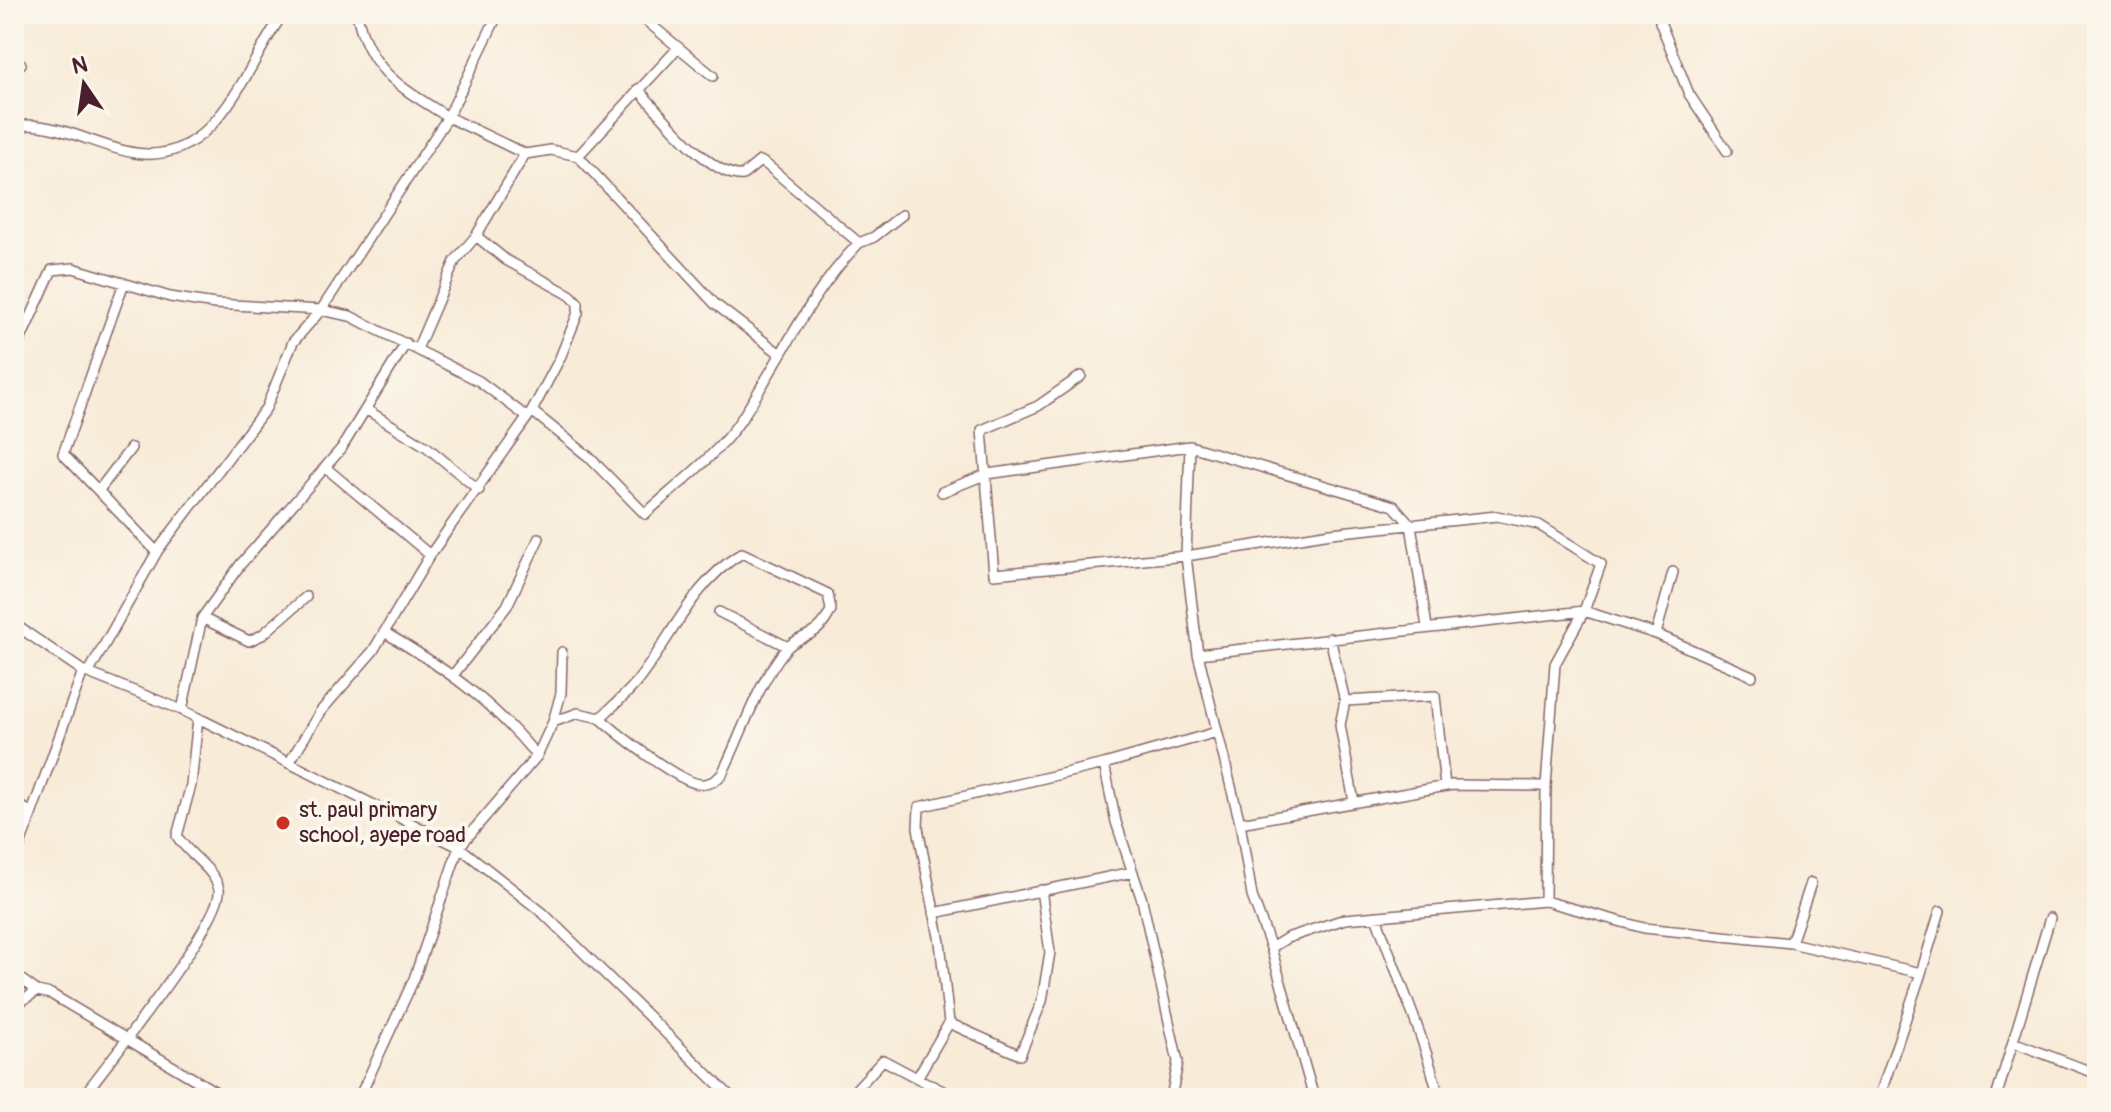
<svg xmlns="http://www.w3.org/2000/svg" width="2111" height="1112" font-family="Pangolin,sans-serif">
<rect width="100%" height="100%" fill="#fbf7ec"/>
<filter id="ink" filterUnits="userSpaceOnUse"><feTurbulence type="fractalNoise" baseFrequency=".0125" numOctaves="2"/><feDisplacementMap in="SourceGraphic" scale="16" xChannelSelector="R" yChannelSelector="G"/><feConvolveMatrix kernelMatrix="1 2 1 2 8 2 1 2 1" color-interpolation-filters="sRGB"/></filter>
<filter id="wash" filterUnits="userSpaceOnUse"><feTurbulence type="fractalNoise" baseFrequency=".006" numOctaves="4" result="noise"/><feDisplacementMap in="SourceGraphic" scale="32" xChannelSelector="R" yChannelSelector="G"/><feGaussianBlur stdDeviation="1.8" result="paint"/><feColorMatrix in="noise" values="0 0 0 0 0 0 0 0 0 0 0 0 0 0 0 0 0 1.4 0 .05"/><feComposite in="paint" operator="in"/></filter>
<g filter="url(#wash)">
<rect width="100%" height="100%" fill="#f8ebd8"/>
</g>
<g filter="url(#ink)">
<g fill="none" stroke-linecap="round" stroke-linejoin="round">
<!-- minor casing -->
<g stroke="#876668" stroke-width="12">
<path id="minor" d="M 498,14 L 448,117 L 525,154 L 551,150 L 578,156 L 715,304 L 779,353
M 638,14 L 713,76
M 1661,14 L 1660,22 L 1689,94 L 1727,151
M 14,60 L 21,64
M 14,143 L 18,131 L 26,125 C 63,125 99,147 135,153 C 217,166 245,67 283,14
M 578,156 L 678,48
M 859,243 L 874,237 L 902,215
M 124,283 L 63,454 L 157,552
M 418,347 L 455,261 L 476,236 L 525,154
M 14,354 L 52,270 L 73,268 L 170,297 L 215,304 L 321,310 L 350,316 L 479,381 L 527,417
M 1081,376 L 1038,406 L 982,430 L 994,574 L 1186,556 L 1331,533 L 1497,516 L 1539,525 L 1601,564 L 1584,611 L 1555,664 L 1546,786 L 1545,901
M 367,410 L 427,447 L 479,490
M 532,411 L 589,457 L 645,514 C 678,484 718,455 742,418 C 781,359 809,294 859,243 L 767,165 L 760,161 L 743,175 C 712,179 658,111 638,89
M 1190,446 L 1186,556 L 1198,654
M 326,468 L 430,555
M 99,490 L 131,448
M 942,492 L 987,474 L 1190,446 L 1394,506 L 1411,525 L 1427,627
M 742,553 L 828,594 L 831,610 C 817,641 800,632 785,650 C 756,686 742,734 722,774 C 716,781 709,785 700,784 C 678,782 618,734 600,718 C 612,707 625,696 636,683 C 672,638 691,584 742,553 Z
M 719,612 L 788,647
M 202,618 L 249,641 L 262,635 L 306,597
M 14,624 L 83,671 L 182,710 L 459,847 L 543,913 L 732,1098
M 384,632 C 446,669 490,699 537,756
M 1656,634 L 1673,572
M 1330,638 L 1345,701
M 89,672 L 158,550 L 266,408 L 293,342 L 321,310 L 448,117 C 402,88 369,72 357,14
M 454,674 L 507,606 L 539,538
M 182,710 L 202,618 L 240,565 L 341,449 L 406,343
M 553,722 L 578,713 L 600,718
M 289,763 L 320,712 L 373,651 L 430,555 L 532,411 L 560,358 L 578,313 L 578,303 L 570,295 L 506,260 L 476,236
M 1354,802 L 1340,725 L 1345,701 L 1435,696 L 1445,786
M 14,803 L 31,812
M 1240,823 L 1452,785 L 1546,786
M 14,862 L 83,671
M 934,913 L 1133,872
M 1376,916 C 1397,977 1424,1035 1439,1098
M 1791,943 L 1811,883
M 1271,948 L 1252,896 L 1240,823 L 1198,654 L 1584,611 L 1656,634 L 1752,676
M 1921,973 L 1940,911
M 14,974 L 37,991 L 51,994 L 226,1098
M 14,1006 L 37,991
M 949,1023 L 1020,1055 L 1042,1001 L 1050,952 L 1041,890
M 2013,1042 L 2097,1074
M 917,1078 L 957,1098
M 82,1098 C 105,1066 225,918 219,889 C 214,868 188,855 177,836 L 191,785 L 198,718
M 359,1098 L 414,979 L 459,847 L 537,756 L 553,722 L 561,693 L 562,652
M 848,1098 L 883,1060 L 917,1078 L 949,1023 L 940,942 L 918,828 L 919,807 L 1104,764
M 1171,1098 L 1178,1062 L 1142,900 L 1116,822 L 1104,764 L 1217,732
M 1314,1098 L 1271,948 L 1287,938 L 1345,919 L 1545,901 L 1644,928 L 1791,943 L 1921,973 L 1879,1098
M 1996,1098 L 2050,918"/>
</g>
<!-- minor -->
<use href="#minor" stroke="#fff" stroke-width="9"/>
</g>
</g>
<!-- markers -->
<circle fill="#c8321e" stroke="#fbf7ec" stroke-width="3" cx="283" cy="823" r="8"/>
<g text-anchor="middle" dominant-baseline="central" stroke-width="8" stroke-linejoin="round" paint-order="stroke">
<!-- poi labels -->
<g font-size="22" fill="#4a1f2b" stroke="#fbf7ec" text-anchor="start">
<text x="299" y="810">st. paul primary<tspan x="299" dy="25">school, ayepe road</tspan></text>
</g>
</g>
<!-- margin -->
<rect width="2111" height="1112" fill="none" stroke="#fbf7ec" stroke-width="48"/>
<!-- north arrow -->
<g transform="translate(84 84) rotate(347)" stroke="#fbf7ec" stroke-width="6" paint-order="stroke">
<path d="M0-6L14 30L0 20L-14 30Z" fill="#4a1f2b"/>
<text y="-12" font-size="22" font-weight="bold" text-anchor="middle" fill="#4a1f2b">N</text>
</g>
</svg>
